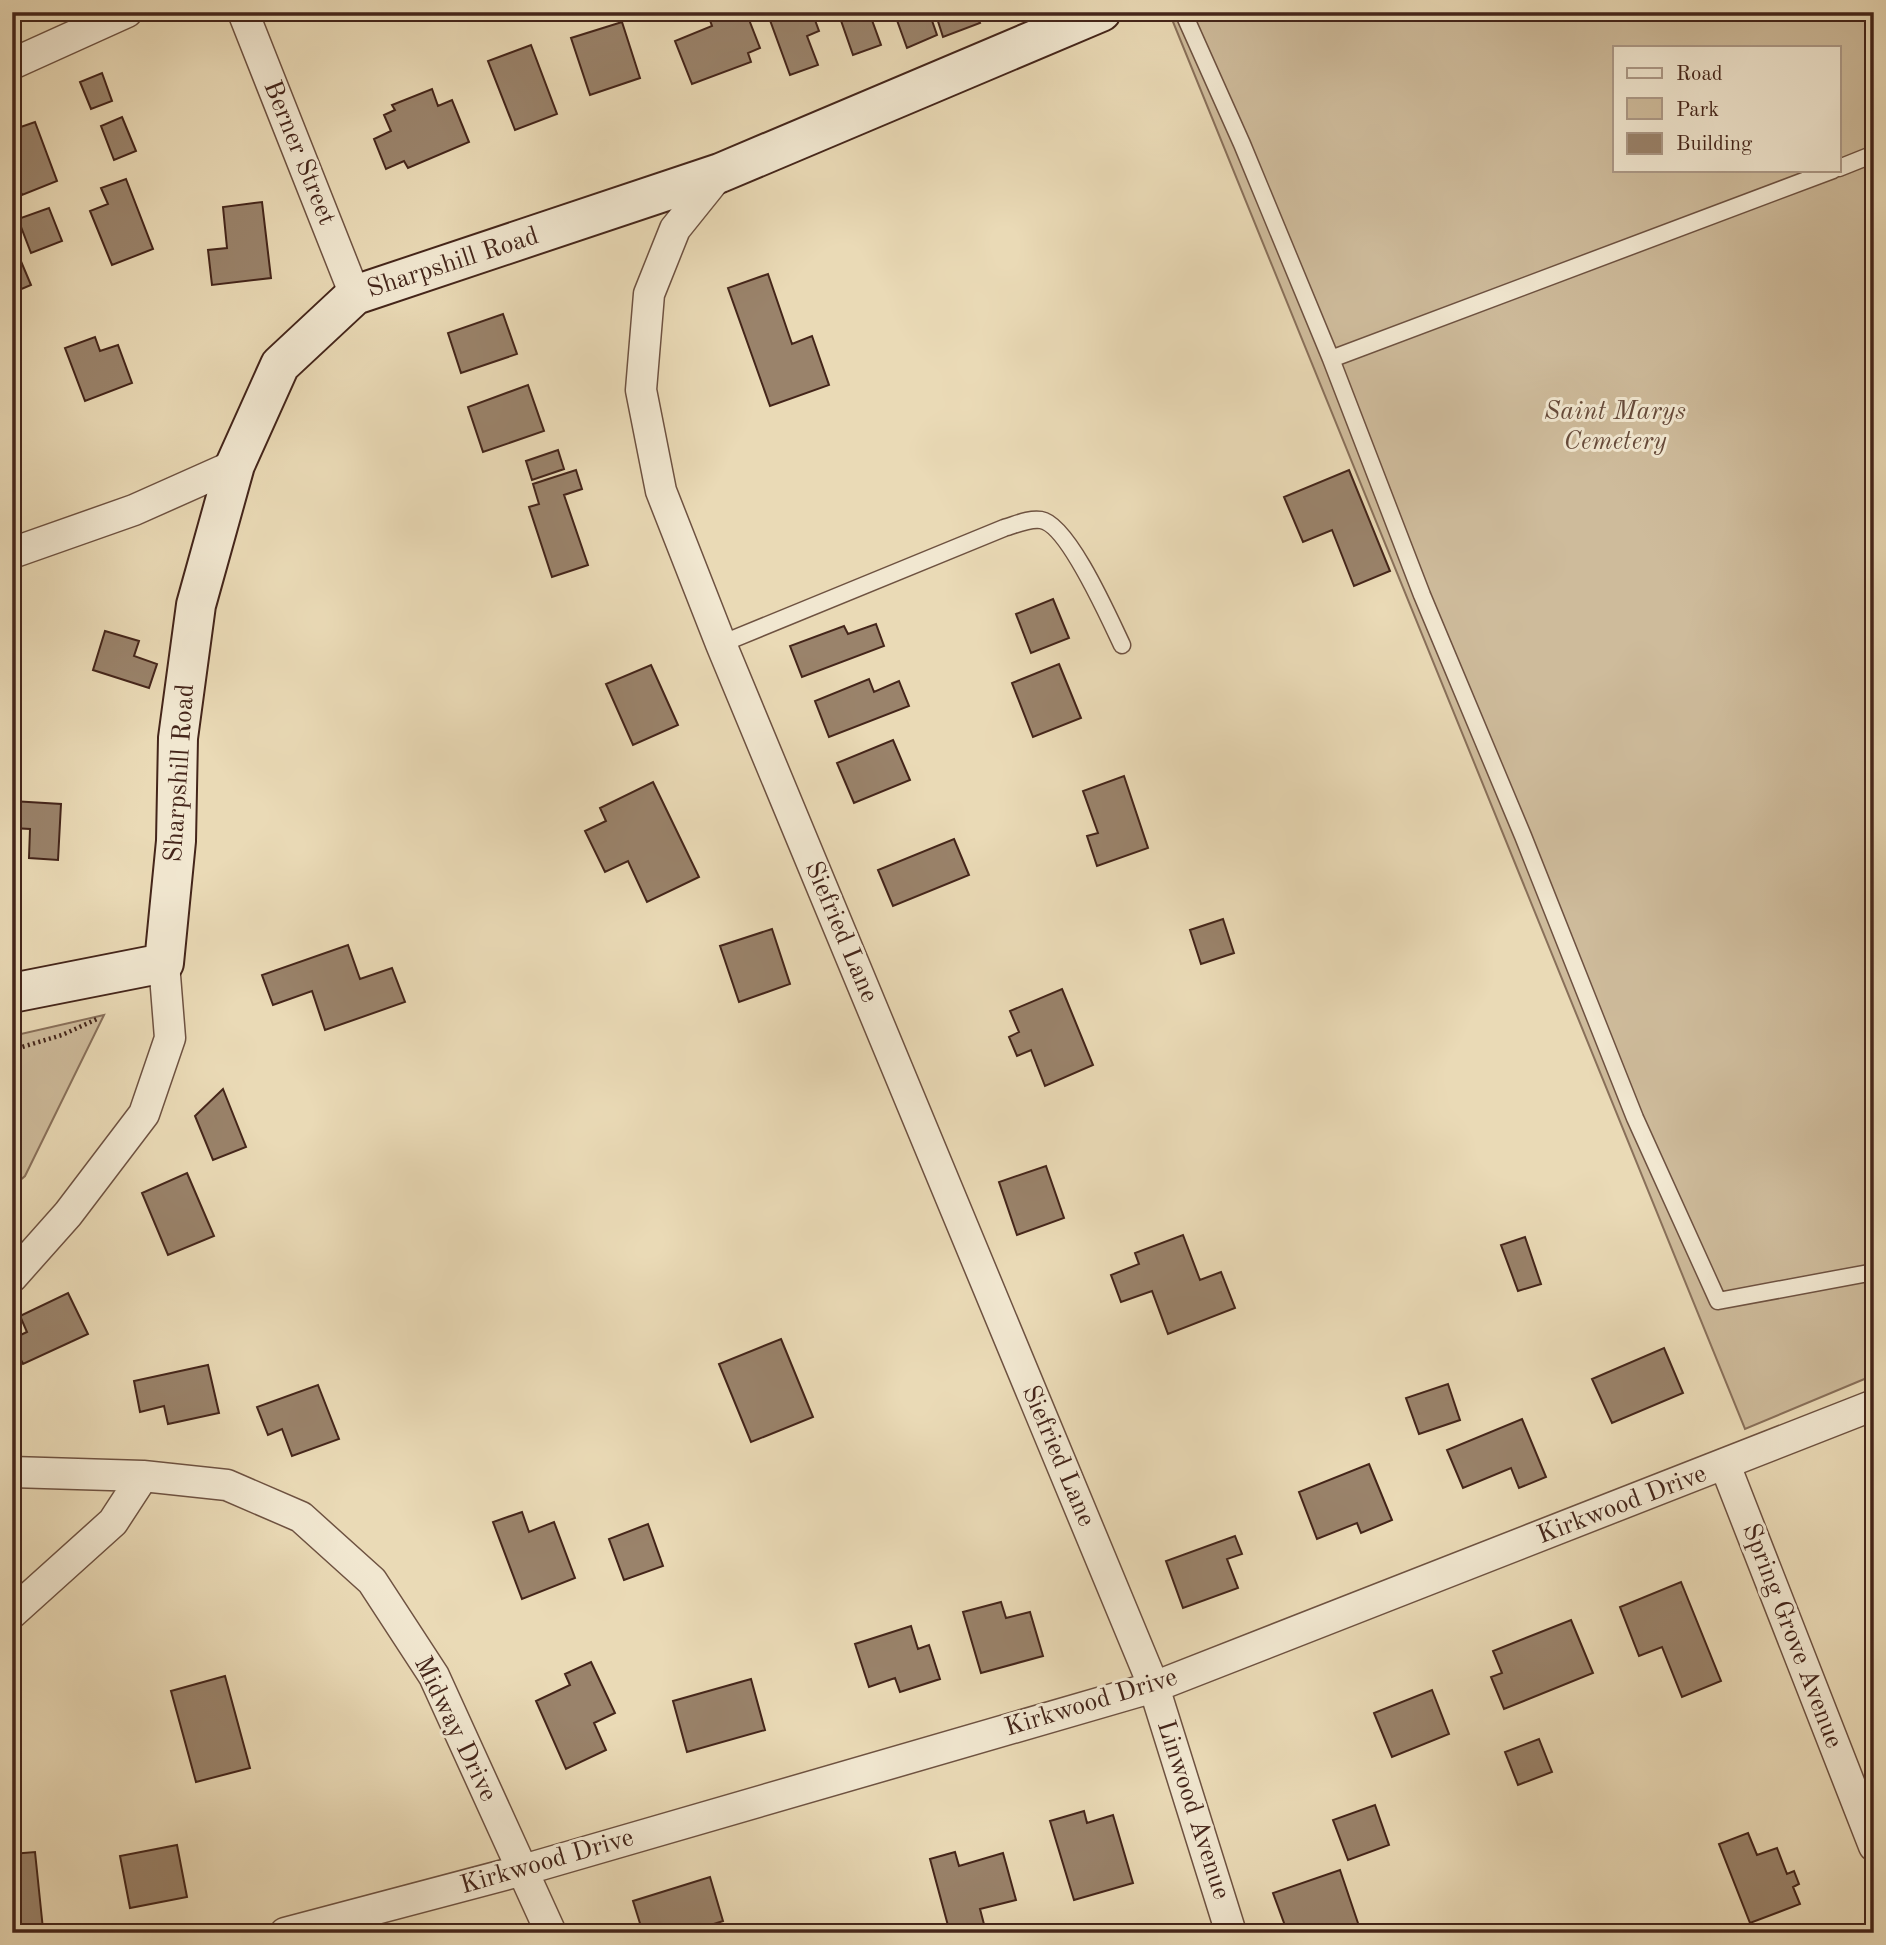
<svg xmlns="http://www.w3.org/2000/svg" width="1886" height="1945" font-family="'Old Standard TT',serif">
<rect width="100%" height="100%" fill="#eadab6"/>
<filter id="stains"><feTurbulence type="fractalNoise" baseFrequency=".00286" numOctaves="4"/><feColorMatrix values="0 0 0 0 .2 0 0 0 0 .09 0 0 0 0 .02 0 0 0 .5 -.17"/></filter>
<radialGradient id="worn" r=".72"><stop offset=".6" stop-color="#630" stop-opacity="0"/><stop offset="1" stop-color="#630" stop-opacity=".3"/></radialGradient>
<!-- green -->
<path fill="#cebb9b" stroke="#89705a" stroke-width="2" fill-rule="evenodd" d="M 1169,12 L 1874,12 L 1874,1375 L 1745,1429 ZM 1615,47 L 1839,47 L 1839,170 L 1615,170 Z
M 104,1015 L 25,1176 L 12,1187 L 12,1036 Z"/>
<!-- building -->
<path fill="#9a836b" stroke="#44251a" stroke-width="2" d="M 707,12 L 746,12 L 760,48 L 748,53 L 751,62 L 692,84 L 675,41 L 712,26 Z
M 767,12 L 812,12 L 819,31 L 807,36 L 818,65 L 790,75 Z
M 838,12 L 869,12 L 881,45 L 853,55 Z
M 894,12 L 929,12 L 937,35 L 907,48 Z
M 935,12 L 975,12 L 980,23 L 943,37 Z
M 622,22 L 640,78 L 590,95 L 571,38 Z
M 531,45 L 557,114 L 515,130 L 488,61 Z
M 102,73 L 112,101 L 91,109 L 80,82 Z
M 432,89 L 438,106 L 452,100 L 469,142 L 408,168 L 404,161 L 386,169 L 374,139 L 391,131 L 384,115 L 395,110 L 392,105 Z
M 122,117 L 136,151 L 114,160 L 101,126 Z
M 35,122 L 57,181 L 22,195 L 12,169 L 12,130 Z
M 126,179 L 153,249 L 112,265 L 90,211 L 108,204 L 101,188 Z
M 262,202 L 271,278 L 212,285 L 208,250 L 227,248 L 223,207 Z
M 49,208 L 62,241 L 31,253 L 18,219 Z
M 12,240 L 31,285 L 12,293 Z
M 768,274 L 792,344 L 812,336 L 829,385 L 770,406 L 728,288 Z
M 503,314 L 517,354 L 461,373 L 448,333 Z
M 95,337 L 100,351 L 118,345 L 132,383 L 85,401 L 65,348 Z
M 528,385 L 544,431 L 483,452 L 468,407 Z
M 558,450 L 564,469 L 532,480 L 526,461 Z
M 576,470 L 582,489 L 564,495 L 588,565 L 552,577 L 529,507 L 539,504 L 533,484 Z
M 1349,470 L 1390,571 L 1354,586 L 1332,530 L 1303,542 L 1284,497 Z
M 1053,599 L 1069,638 L 1031,653 L 1016,614 Z
M 876,624 L 884,646 L 802,677 L 790,646 L 844,626 L 848,634 Z
M 105,631 L 139,641 L 134,656 L 157,664 L 149,688 L 93,670 Z
M 1059,664 L 1081,718 L 1033,737 L 1012,683 Z
M 651,665 L 678,725 L 633,745 L 606,684 Z
M 869,679 L 874,692 L 899,681 L 909,706 L 829,737 L 815,701 Z
M 893,740 L 910,780 L 854,803 L 837,763 Z
M 1124,776 L 1148,848 L 1097,866 L 1087,836 L 1098,833 L 1083,791 Z
M 653,782 L 699,877 L 647,902 L 628,861 L 605,872 L 585,831 L 606,821 L 600,808 Z
M 12,801 L 61,804 L 58,860 L 29,858 L 30,829 L 12,828 Z
M 954,839 L 969,875 L 893,906 L 878,870 Z
M 1223,919 L 1234,953 L 1201,964 L 1190,930 Z
M 772,929 L 790,984 L 739,1002 L 720,946 Z
M 348,945 L 360,979 L 392,968 L 405,1002 L 325,1030 L 312,991 L 273,1005 L 262,975 Z
M 1062,989 L 1093,1065 L 1045,1086 L 1031,1050 L 1017,1056 L 1009,1037 L 1019,1032 L 1010,1011 Z
M 223,1089 L 246,1147 L 213,1160 L 195,1116 Z
M 1046,1166 L 1064,1218 L 1017,1235 L 999,1182 Z
M 187,1173 L 214,1236 L 168,1255 L 142,1193 Z
M 1183,1235 L 1200,1280 L 1221,1272 L 1235,1308 L 1168,1334 L 1152,1291 L 1121,1302 L 1111,1275 L 1139,1264 L 1135,1253 Z
M 1525,1237 L 1541,1284 L 1518,1291 L 1501,1245 Z
M 68,1293 L 88,1334 L 23,1364 L 12,1342 L 12,1339 L 27,1332 L 20,1316 Z
M 781,1339 L 813,1417 L 751,1442 L 719,1364 Z
M 1664,1348 L 1683,1393 L 1612,1423 L 1592,1379 Z
M 208,1365 L 219,1413 L 168,1424 L 164,1406 L 140,1412 L 134,1381 Z
M 1448,1384 L 1460,1420 L 1419,1434 L 1406,1398 Z
M 318,1385 L 339,1439 L 292,1456 L 282,1429 L 268,1435 L 257,1407 Z
M 1522,1419 L 1546,1477 L 1519,1488 L 1511,1468 L 1463,1488 L 1447,1450 Z
M 1369,1464 L 1392,1520 L 1361,1533 L 1357,1523 L 1317,1539 L 1299,1492 Z
M 522,1512 L 529,1532 L 554,1522 L 575,1578 L 522,1599 L 493,1522 Z
M 648,1524 L 663,1566 L 624,1580 L 609,1539 Z
M 1235,1536 L 1242,1554 L 1227,1559 L 1238,1588 L 1183,1608 L 1166,1561 Z
M 1681,1582 L 1721,1681 L 1682,1697 L 1662,1647 L 1639,1656 L 1620,1607 Z
M 1001,1602 L 1006,1618 L 1030,1612 L 1043,1656 L 981,1673 L 963,1612 Z
M 1571,1620 L 1593,1673 L 1504,1709 L 1491,1677 L 1502,1673 L 1493,1651 Z
M 911,1626 L 918,1649 L 929,1645 L 940,1679 L 900,1692 L 895,1678 L 869,1687 L 855,1644 Z
M 591,1662 L 615,1713 L 594,1723 L 606,1750 L 566,1769 L 536,1701 L 570,1685 L 565,1674 Z
M 225,1676 L 250,1768 L 196,1782 L 171,1691 Z
M 751,1679 L 765,1730 L 687,1752 L 673,1701 Z
M 1432,1690 L 1449,1734 L 1392,1757 L 1374,1713 Z
M 1539,1739 L 1552,1772 L 1518,1785 L 1505,1752 Z
M 1375,1805 L 1389,1845 L 1348,1860 L 1333,1820 Z
M 1084,1811 L 1087,1823 L 1113,1815 L 1133,1883 L 1074,1900 L 1050,1821 Z
M 1748,1833 L 1757,1855 L 1777,1848 L 1787,1874 L 1794,1871 L 1799,1884 L 1793,1887 L 1800,1904 L 1750,1923 L 1719,1844 Z
M 177,1845 L 187,1897 L 130,1908 L 120,1856 Z
M 35,1852 L 43,1929 L 12,1932 L 12,1854 Z
M 955,1852 L 959,1866 L 1003,1853 L 1016,1900 L 980,1909 L 985,1928 L 966,1933 L 950,1933 L 930,1859 Z
M 1340,1870 L 1361,1932 L 1301,1933 L 1299,1927 L 1287,1931 L 1273,1893 Z
M 710,1877 L 723,1921 L 686,1933 L 643,1933 L 633,1901 Z"/>
<g fill="none" stroke-linecap="round" stroke-linejoin="round">
<!-- lane casing -->
<g stroke="#6e5241" stroke-width="19">
<path id="lane" d="M 1183,12 L 1242,144 L 1331,359 L 1833,170
M 1839,168 L 1874,154
M 1331,359 L 1422,595 L 1523,836 L 1635,1118 L 1718,1301 L 1874,1272
M 721,644 L 1004,528 C 1015,525 1029,518 1041,520 C 1068,524 1110,620 1122,645"/>
</g>
<!-- street casing -->
<g stroke="#6e5241" stroke-width="33">
<path id="street" d="M 243,12 L 355,295
M 12,64 L 127,12
M 720,173 L 675,229 L 649,294 L 641,390 L 661,491 L 721,644 L 1154,1687 L 1231,1933
M 12,553 L 134,510 L 235,465
M 12,1277 L 68,1214 L 144,1114 L 170,1038 L 164,963
M 1725,1465 L 1874,1846
M 12,1472 L 143,1476 L 227,1485 L 301,1517 L 372,1581 L 434,1676 L 551,1933
M 12,1613 L 113,1522 L 143,1476
M 285,1933 L 523,1870 L 1154,1687 L 1874,1405"/>
</g>
<!-- secondary casing -->
<g stroke="#44251a" stroke-width="42">
<path id="secondary" d="M 12,993 L 164,963 L 176,841 L 178,738 L 196,605 L 235,465 L 280,365 L 355,295 L 720,173 L 1101,12"/>
</g>
<!-- path -->
<path stroke="#44251a" stroke-width="4.5" stroke-dasharray="2 3.5" stroke-linecap="butt" d="M 12,1050 L 62,1035 L 97,1019"/>
<!-- lane -->
<use href="#lane" stroke="#f1e7d0" stroke-width="16"/>
<!-- street -->
<use href="#street" stroke="#f1e7d0" stroke-width="30"/>
<!-- secondary -->
<use href="#secondary" stroke="#f1e7d0" stroke-width="38"/>
</g>
<g text-anchor="middle" dominant-baseline="central" stroke-width="6" stroke-linejoin="round" paint-order="stroke">
<!-- street labels -->
<g font-size="26" fill="#44251a" stroke="#f1e7d0">
<text transform="translate(299 153) rotate(68)">Berner Street</text>
<text transform="translate(453 263) rotate(-18)">Sharpshill Road</text>
<text transform="translate(180 773) rotate(-86)">Sharpshill Road</text>
<text transform="translate(841 932) rotate(67)">Siefried Lane</text>
<text transform="translate(1058 1456) rotate(67)">Siefried Lane</text>
<text transform="translate(1622 1505) rotate(-21)">Kirkwood Drive</text>
<text transform="translate(1792 1636) rotate(69)">Spring Grove Avenue</text>
<text transform="translate(1091 1703) rotate(-17)">Kirkwood Drive</text>
<text transform="translate(455 1729) rotate(64)">Midway Drive</text>
<text transform="translate(1193 1810) rotate(72)">Linwood Avenue</text>
<text transform="translate(547 1862) rotate(-16)">Kirkwood Drive</text>
</g>
<!-- park labels -->
<g font-size="26" font-style="italic" fill="#664a3a" stroke="#f1e7d0">
<text x="1615" y="412">Saint Marys<tspan x="1615" dy="30">Cemetery</tspan></text>
</g>
</g>
<!-- margin -->
<rect width="1886" height="1945" fill="none" stroke="#eadab6" stroke-width="42"/>
<rect x="14" y="14" width="1858" height="1917" fill="none" stroke="#44251a" stroke-width="3.5"/>
<rect x="21" y="21" width="1844" height="1903" fill="none" stroke="#44251a" stroke-width="2"/>
<!-- legend -->
<rect x="1613" y="46" width="228" height="126" fill="#f1e7d0" stroke="#ac9987" stroke-width="2"/>
<rect x="1627" y="68" width="35" height="10" fill="#f1e7d0" stroke="#ac9987" stroke-width="2"/>
<text x="1676" y="80" font-size="21" fill="#44251a">Road</text>
<rect x="1627" y="98" width="35" height="21" fill="#cebb9b" stroke="#ac9987" stroke-width="2"/>
<text x="1676" y="116" font-size="21" fill="#44251a">Park</text>
<rect x="1627" y="133" width="35" height="21" fill="#9a836b" stroke="#ac9987" stroke-width="2"/>
<text x="1676" y="150" font-size="21" fill="#44251a">Building</text>
<rect width="100%" height="100%" filter="url(#stains)"/>
<rect width="100%" height="100%" fill="url(#worn)"/>
</svg>
